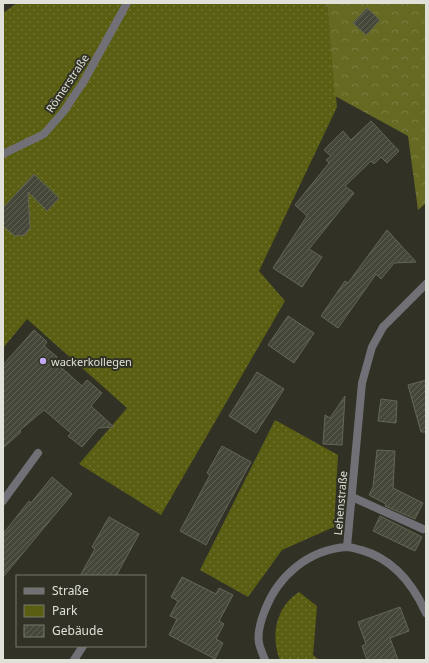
<svg xmlns="http://www.w3.org/2000/svg" width="429" height="663" font-family="'Noto Sans',sans-serif">
<defs>
<pattern id="green-dots" width="8" height="8" patternUnits="userSpaceOnUse"><rect width="8" height="8" fill="#5a5e13"/><path d="M2 2h.1M6 6h.1" fill="none" stroke="#717535" stroke-width="1.8" stroke-linecap="round"/></pattern>
<pattern id="forest-crowns" width="20" height="18" patternUnits="userSpaceOnUse"><rect width="20" height="18" fill="#656921"/><path d="M2 6a3 3 0 1 1 6 0M12 15a3 3 0 1 1 6 0" fill="none" stroke="#7b7e41"/></pattern>
<pattern id="building-hatch" width="6" height="6" patternUnits="userSpaceOnUse"><rect width="6" height="6" fill="#454739"/><path d="M-1 1l2-2M0 6l6-6M5 7l2-2" fill="none" stroke="#606155"/></pattern>
</defs>
<rect width="100%" height="100%" fill="#313225"/>
<!-- green -->
<path fill="url(#green-dots)" d="M 17,3 L 327,3 L 337,107 L 259,271 L 285,301 L 161,515 L 79,464 L 127,408 L 27,319 L 3,348 L 3,13 Z
M 275,420 L 338,455 L 334,527 L 282,550 L 248,597 L 200,570 Z
M 299,592 L 317,606 L 313,655 L 319,660 L 280,660 C 270,635 276,607 299,592 Z"/>
<!-- forest -->
<path fill="url(#forest-crowns)" d="M 327,3 L 426,3 L 426,203 L 418,210 L 408,136 L 335,96 Z"/>
<!-- building -->
<path fill="url(#building-hatch)" stroke="#646657" d="M 367,8 L 380,20 L 366,35 L 353,23 Z
M 371,121 L 399,151 L 387,163 L 381,157 L 374,164 L 371,161 L 345,186 L 354,193 L 309,249 L 322,257 L 302,287 L 273,268 L 307,216 L 295,205 L 329,163 L 326,160 L 331,156 L 324,150 L 343,131 L 351,140 Z
M 34,174 L 59,198 L 47,211 L 28,192 L 30,228 L 25,235 L 15,236 L 3,226 L 3,208 Z
M 387,230 L 416,262 L 394,263 L 381,279 L 376,274 L 338,328 L 321,316 L 345,281 L 348,283 Z
M 288,316 L 314,333 L 294,363 L 268,345 Z
M 34,330 L 47,342 L 44,346 L 57,357 L 54,361 L 82,386 L 87,380 L 102,393 L 91,406 L 114,427 L 98,428 L 82,447 L 68,436 L 71,433 L 44,410 L 20,430 L 21,432 L 3,448 L 3,365 Z
M 257,372 L 284,389 L 256,433 L 229,416 Z
M 426,380 L 426,432 L 421,432 L 408,385 Z
M 345,396 L 342,445 L 323,444 L 325,415 L 330,418 Z
M 381,399 L 397,401 L 396,423 L 378,421 Z
M 222,446 L 251,462 L 206,545 L 180,531 L 210,475 L 207,473 Z
M 377,450 L 395,451 L 393,488 L 423,503 L 415,519 L 385,506 L 386,504 L 369,495 L 373,487 Z
M 52,477 L 72,494 L 3,577 L 3,534 L 29,501 L 31,503 Z
M 380,516 L 422,537 L 415,551 L 373,531 Z
M 109,517 L 139,534 L 116,576 L 80,576 L 95,549 L 92,547 Z
M 182,577 L 216,594 L 219,588 L 233,595 L 219,621 L 224,624 L 216,639 L 223,643 L 215,659 L 169,635 L 177,619 L 170,616 L 178,601 L 171,597 Z
M 400,607 L 409,631 L 390,638 L 398,660 L 367,660 L 362,646 L 366,644 L 358,622 Z"/>
<g fill="none" stroke-linecap="round" stroke-linejoin="round">
<!-- service -->
<path stroke="#727077" stroke-width="8" d="M 383,327 L 426,284
M 352,497 L 423,529"/>
<!-- minor -->
<path stroke="#727077" stroke-width="8" d="M 3,154 L 44,134 L 64,111 L 84,81 L 127,3
M 3,501 L 38,453
M 347,547 L 362,383 L 372,347 L 383,327
M 74,660 L 83,646
M 265,660 C 263,655 260,648 259,643 C 257,632 261,620 265,610 C 278,576 308,550 346,547 C 351,547 357,549 361,550 C 394,559 413,584 426,613"/>
</g>
<!-- markers -->
<circle fill="#c2a7f2" stroke="#313225" stroke-width="1.5" cx="43" cy="361" r="4"/>
<g text-anchor="middle" dominant-baseline="central" stroke-width="4" stroke-linejoin="round" paint-order="stroke">
<!-- street labels -->
<g font-size="11" fill="#e0e1d9" stroke="#313225">
<text transform="translate(67 83) rotate(-56)">Römerstraße</text>
<text transform="translate(340 503) rotate(-85)">Lehenstraße</text>
</g>
<!-- poi labels -->
<g font-size="11" fill="#e0e1d9" stroke="#313225" text-anchor="start">
<text x="51" y="361">wackerkollegen</text>
</g>
</g>
<!-- border -->
<rect width="429" height="663" fill="none" stroke="#e0e1d9" stroke-width="8"/>
<!-- legend -->
<rect x="16" y="575" width="130" height="72" fill="#313225" stroke="#77786d"/>
<rect x="24" y="588" width="20" height="6" fill="#727077" stroke="#77786d"/>
<text x="52" y="595" font-size="12" fill="#e0e1d9">Straße</text>
<rect x="24" y="605" width="20" height="12" fill="#5a5e13" stroke="#77786d"/>
<text x="52" y="615" font-size="12" fill="#e0e1d9">Park</text>
<rect x="24" y="625" width="20" height="12" fill="url(#building-hatch)" stroke="#77786d"/>
<text x="52" y="635" font-size="12" fill="#e0e1d9">Gebäude</text>
</svg>
